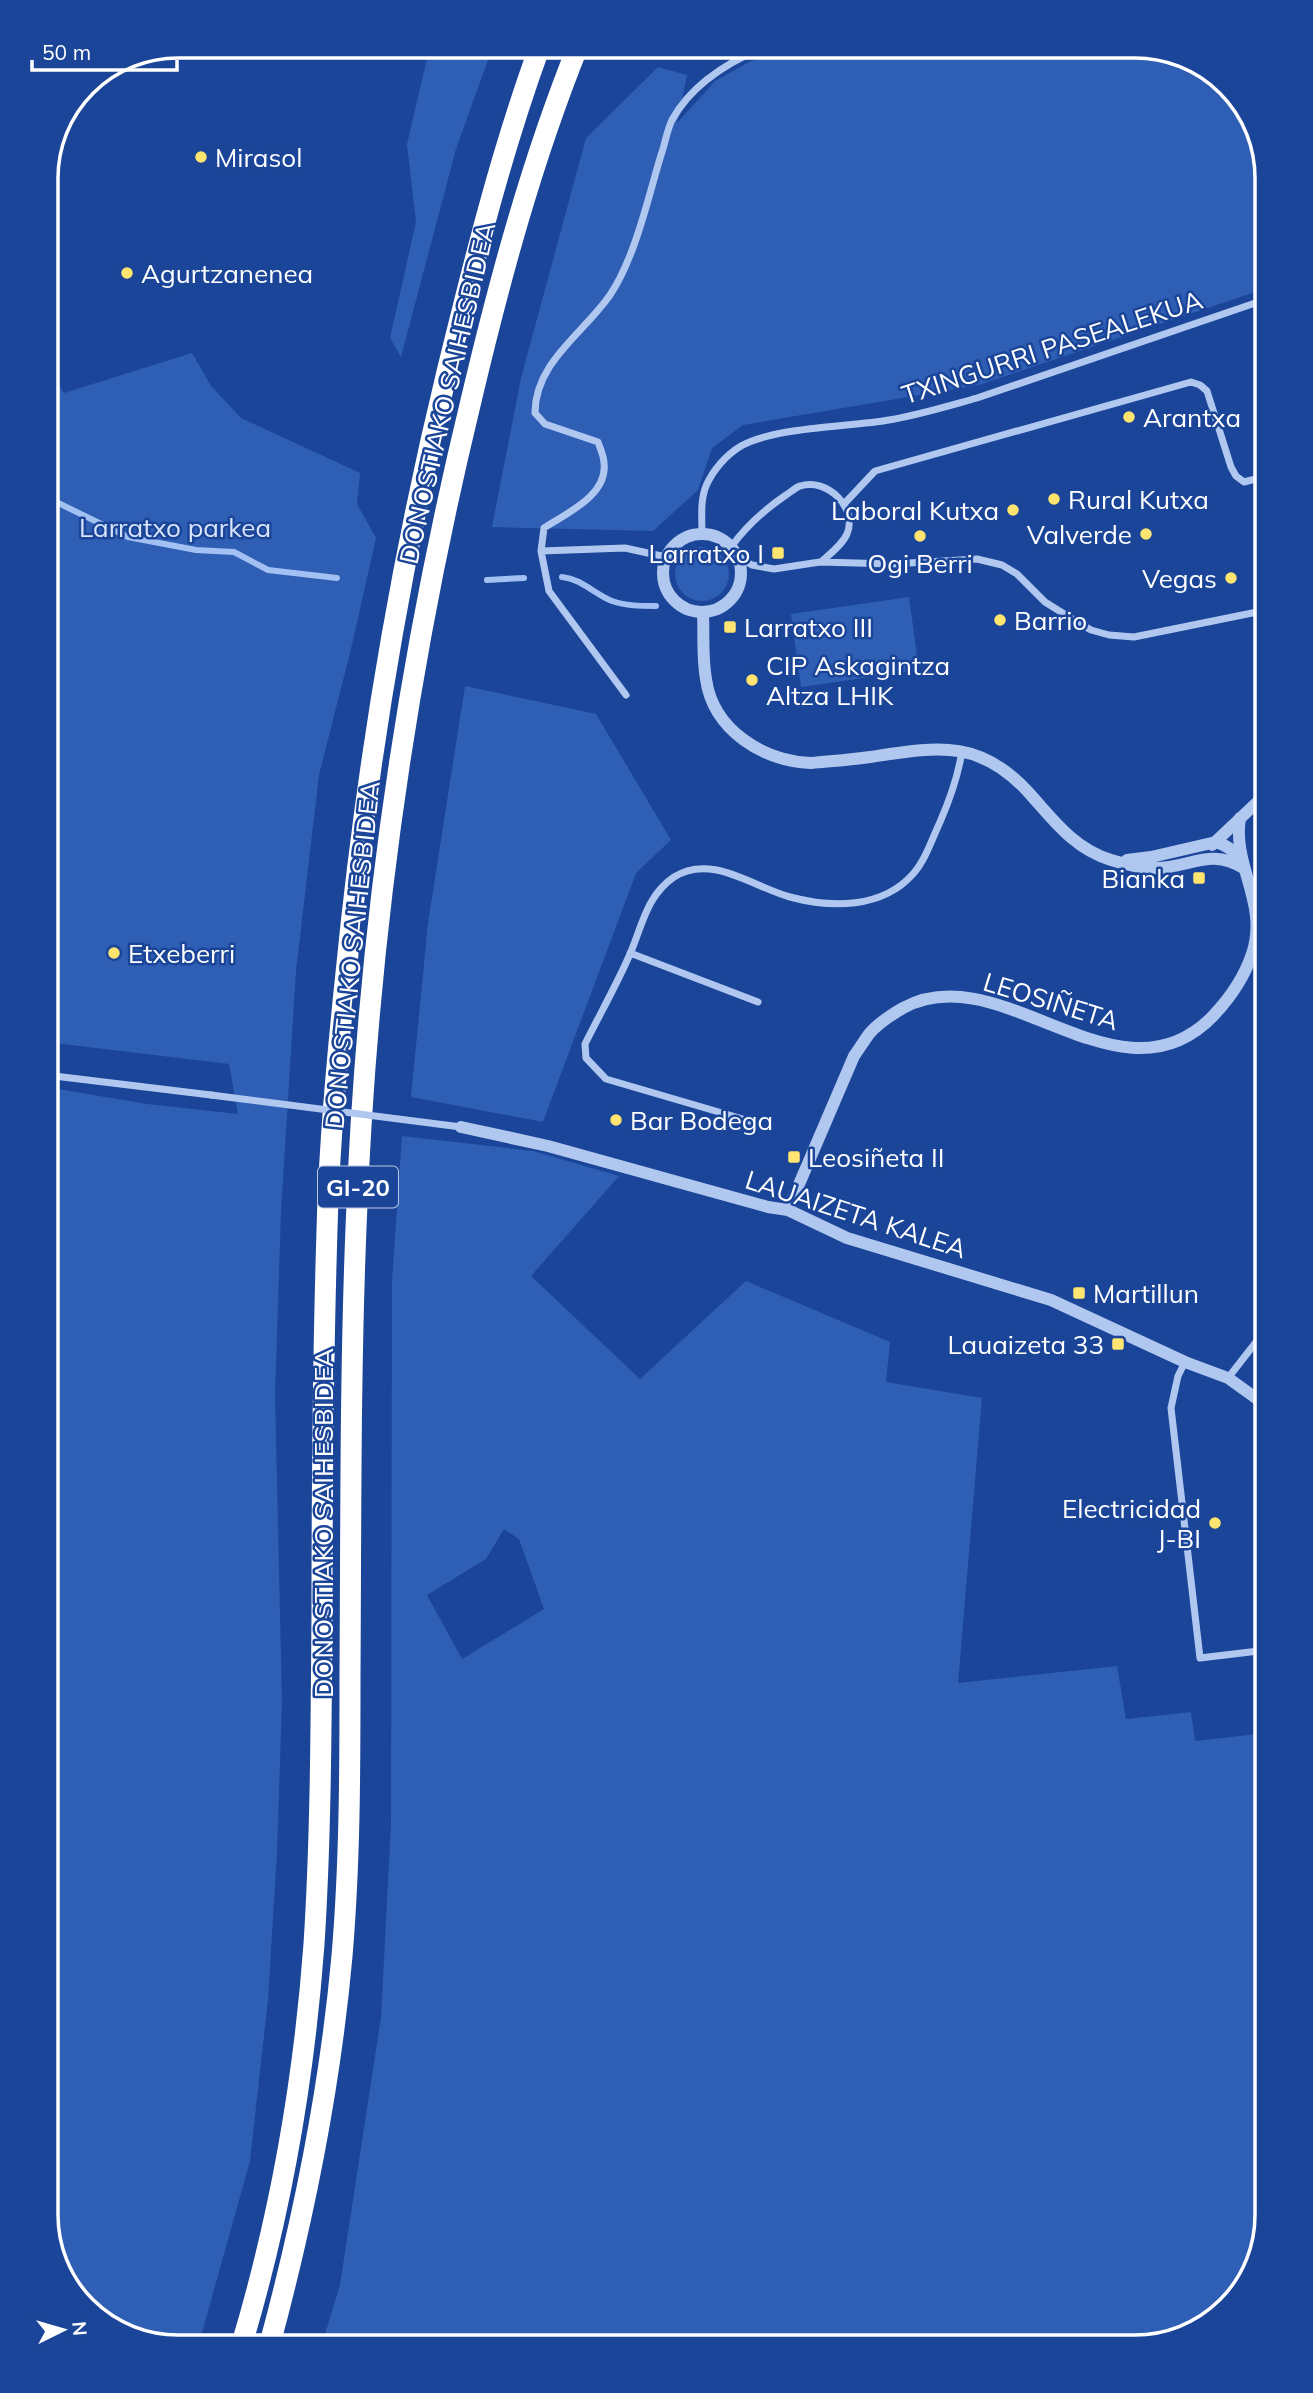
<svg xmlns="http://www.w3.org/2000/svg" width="1313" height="2393" font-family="Mulish,sans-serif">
<rect width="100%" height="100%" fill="#1b4598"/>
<!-- green -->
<path fill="#2f5eb5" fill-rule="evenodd" d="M 430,46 L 493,46 L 456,149 L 401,357 L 390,338 L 416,222 L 407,144 Z
M 794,46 L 1145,46 L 1216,73 L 1257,127 L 1267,178 L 1267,288 L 979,385 L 743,425 L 712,448 L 698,490 L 653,531 L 492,527 L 521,378 L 586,138 L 658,67 L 687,75 L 677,123 L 715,81 L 749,62 Z
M 192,353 L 211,386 L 241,418 L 360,473 L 357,504 L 376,538 L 351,649 L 319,775 L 296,971 L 281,1212 L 275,1395 L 282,1702 L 277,1852 L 268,2000 L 250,2161 L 198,2347 L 169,2347 L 104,2325 L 56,2266 L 46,2215 L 46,1087 L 147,1104 L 238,1114 L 229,1064 L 46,1042 L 46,363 L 64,393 Z
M675 574a27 27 0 1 1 54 0a27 27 0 1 1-54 0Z
M 909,597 L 919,670 L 801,687 L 791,614 Z
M 465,686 L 596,714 L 671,840 L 636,873 L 543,1122 L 411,1097 L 428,923 Z
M 402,1136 L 533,1151 L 619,1176 L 531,1276 L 640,1379 L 746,1281 L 890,1342 L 886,1382 L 982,1398 L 958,1683 L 1117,1666 L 1126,1719 L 1191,1712 L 1195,1741 L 1267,1733 L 1267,2216 L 1245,2288 L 1186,2337 L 1135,2347 L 321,2347 L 340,2285 L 381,2017 L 391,1824 L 392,1281 ZM 504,1529 L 519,1539 L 544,1609 L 462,1659 L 427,1595 L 486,1559 Z"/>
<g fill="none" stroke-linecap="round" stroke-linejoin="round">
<!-- stream -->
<path stroke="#a3c0f2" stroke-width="6" d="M 46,497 L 128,537 L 196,550 L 234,552 L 268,570 L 337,578
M 562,577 C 582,579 594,594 612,601 C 626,606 641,606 656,606
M 487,580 L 524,578"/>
<!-- minor -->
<path stroke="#b0c7f0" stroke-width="7" d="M 844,504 L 875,471 L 1191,382 L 1200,385 L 1207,391 L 1231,467 L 1236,476 L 1244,482 L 1267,476
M 702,534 C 702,518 700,501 706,486 C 713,470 726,455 741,446 C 774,427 849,427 889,420 C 919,415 948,406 977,398 L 1267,299
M 731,547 C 747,525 764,510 786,495 C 791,492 796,487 800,486 C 827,477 858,508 847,534 C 842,545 830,554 821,562
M 541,551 L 544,528 C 567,513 608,495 604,463 C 604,456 600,448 598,442 L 545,424 L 535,413 C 535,362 584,333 610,295 C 635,258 648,198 661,155 C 665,144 667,130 672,120 C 692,83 730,61 766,46
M 738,557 L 752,565 L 774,569 L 820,562 L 892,564 L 977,559 L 1002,565 L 1017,574 L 1045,602 L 1061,612 L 1091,630 L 1109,635 L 1134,637 L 1267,610
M 626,695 L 549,591 L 541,551 L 625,548 L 666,557
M 630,953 L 758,1002
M 46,1075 L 211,1095
M 753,1122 L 606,1079 L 586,1058 L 585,1044 C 600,1014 617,984 630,954 C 642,926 647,895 674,877 C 711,853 753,887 790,897 C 831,908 882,909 913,874 C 926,859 932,839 940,822 C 950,799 958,777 962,751
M 1185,1362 L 1178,1376 L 1171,1408 L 1200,1658 L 1267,1650
M 1228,1378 L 1267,1328"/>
<!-- tertiary -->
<path stroke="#b0c7f0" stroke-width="12" d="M663 573a39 39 0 1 1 78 0a39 39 0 1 1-78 0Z
M 703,613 C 704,634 702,657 706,679 C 713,730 763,761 811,763 C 831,761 850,760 870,757 C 937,747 980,738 1030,794 C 1055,822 1075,849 1111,860 C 1124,864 1139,868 1153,868 C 1190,869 1209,846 1245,869
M 1212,845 L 1267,793
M 1127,860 L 1151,857 L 1216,842 C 1228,846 1235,851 1241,863
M 461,1127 L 548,1146 L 768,1207 L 788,1210 L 847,1238 L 1051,1300 L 1185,1362 L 1228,1378 L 1267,1406
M 788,1210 L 854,1056 C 859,1049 864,1041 869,1034 C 878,1023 891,1015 903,1008 C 1002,954 1119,1113 1213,1016 C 1230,998 1244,978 1252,954 C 1269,903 1232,866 1240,818"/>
<!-- motorway -->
<path stroke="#fff" stroke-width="21" d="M 241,2347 C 280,2217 304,2080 314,1944 C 321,1835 321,1726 322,1616 C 322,1488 323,1359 327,1230 C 329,1144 337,1058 346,973 C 366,770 399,570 447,372 C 474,262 501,152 540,46
M 269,2347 C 304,2218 330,2089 342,1956 C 350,1862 350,1768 350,1674 C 351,1526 350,1377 356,1228 C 366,953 405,673 470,405 C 499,282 531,163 578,46"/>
<!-- rail casing -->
<g stroke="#fff" stroke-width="8">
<path id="rail" d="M 1261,845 L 1267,871"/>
</g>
<!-- rail -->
<use href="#rail" stroke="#1b4598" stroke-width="5" stroke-dasharray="16" stroke-linecap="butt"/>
<!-- minor-bridge -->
<path stroke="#b0c7f0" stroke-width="7" d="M 211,1095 L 461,1127"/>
</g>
<!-- markers -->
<g fill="#ffe570" stroke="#1b4598" stroke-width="2.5">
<circle cx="201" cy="157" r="7"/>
<circle cx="127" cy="273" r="7"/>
<circle cx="1129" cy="417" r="7"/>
<circle cx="1054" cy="499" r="7"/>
<circle cx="1013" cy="510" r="7"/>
<circle cx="1146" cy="534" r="7"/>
<circle cx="920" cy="536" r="7"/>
<rect x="771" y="546" width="14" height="14" rx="3.5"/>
<circle cx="1231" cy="578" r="7"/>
<circle cx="1000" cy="620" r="7"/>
<rect x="723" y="620" width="14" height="14" rx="3.5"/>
<circle cx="752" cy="680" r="7"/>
<rect x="1192" y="871" width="14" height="14" rx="3.5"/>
<circle cx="114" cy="953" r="7"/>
<circle cx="616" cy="1120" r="7"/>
<rect x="787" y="1150" width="14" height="14" rx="3.5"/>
<rect x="1072" y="1286" width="14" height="14" rx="3.5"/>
<rect x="1111" y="1337" width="14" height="14" rx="3.5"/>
<circle cx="1215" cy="1523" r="7"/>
</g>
<g text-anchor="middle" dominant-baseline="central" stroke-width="5" stroke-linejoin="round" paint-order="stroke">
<!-- shield labels -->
<rect fill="#1b4598" stroke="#bbc7e0" stroke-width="2" x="318" y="1166.5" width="80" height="41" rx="5"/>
<g font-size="24" font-weight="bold" fill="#fff">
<text x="358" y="1187">GI-20</text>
</g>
<!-- poi labels -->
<g font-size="26" fill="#fff" stroke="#1b4598" text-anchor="start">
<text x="215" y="157">Mirasol</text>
<text x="141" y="273">Agurtzanenea</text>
<text x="1143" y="417">Arantxa</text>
<text x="1068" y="499">Rural Kutxa</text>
<text x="999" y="510" text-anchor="end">Laboral Kutxa</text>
<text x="1132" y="534" text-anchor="end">Valverde</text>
<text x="764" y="553" text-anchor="end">Larratxo I</text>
<text x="920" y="563" text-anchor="middle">Ogi Berri</text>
<text x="1217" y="578" text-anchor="end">Vegas</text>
<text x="1014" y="620">Barrio</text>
<text x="744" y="627">Larratxo III</text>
<text x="766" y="665">CIP Askagintza<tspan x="766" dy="30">Altza LHIK</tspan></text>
<text x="1185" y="878" text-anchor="end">Bianka</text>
<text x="128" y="953">Etxeberri</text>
<text x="630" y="1120">Bar Bodega</text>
<text x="808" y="1157">Leosiñeta II</text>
<text x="1093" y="1293">Martillun</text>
<text x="1104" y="1344" text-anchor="end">Lauaizeta 33</text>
<text x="1201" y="1508" text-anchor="end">Electricidad<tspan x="1201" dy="30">J-BI</tspan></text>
</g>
<!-- street labels -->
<g font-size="26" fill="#fff" stroke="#1b4598">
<text transform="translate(1052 347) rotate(-18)">TXINGURRI PASEALEKUA</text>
<text transform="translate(447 393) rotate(-77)">DONOSTIAKO SAIHESBIDEA</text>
<text transform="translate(352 955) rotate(-84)">DONOSTIAKO SAIHESBIDEA</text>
<text transform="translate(1051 1001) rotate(17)">LEOSIÑETA</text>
<text transform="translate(856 1214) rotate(18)">LAUAIZETA KALEA</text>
<text transform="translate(323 1523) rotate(-90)">DONOSTIAKO SAIHESBIDEA</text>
</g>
<!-- park labels -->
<g font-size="26" fill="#d7e4fb" stroke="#1b4598">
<text x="175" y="527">Larratxo parkea</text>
</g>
</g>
<!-- crop -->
<path d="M0 0H1313V2393H0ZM178 58H1135A120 120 0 0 1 1255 178V2215A120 120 0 0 1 1135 2335H178A120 120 0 0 1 58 2215V178A120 120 0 0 1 178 58Z" fill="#1b4598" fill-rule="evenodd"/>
<path fill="none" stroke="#fff" stroke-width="3.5" d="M178 58H1135A120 120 0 0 1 1255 178V2215A120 120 0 0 1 1135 2335H178A120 120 0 0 1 58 2215V178A120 120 0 0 1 178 58Z"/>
<!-- north arrow -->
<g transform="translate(63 2330) rotate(85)" stroke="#1b4598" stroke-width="5" paint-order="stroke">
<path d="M0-5L12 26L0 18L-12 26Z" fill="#ffffff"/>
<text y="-10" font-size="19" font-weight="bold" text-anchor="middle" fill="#ffffff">N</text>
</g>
<!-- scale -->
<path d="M32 60v10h145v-10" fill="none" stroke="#ffffff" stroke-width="3.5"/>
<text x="42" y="60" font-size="21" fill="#ffffff" stroke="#1b4598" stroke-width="5" paint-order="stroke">50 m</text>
</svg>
